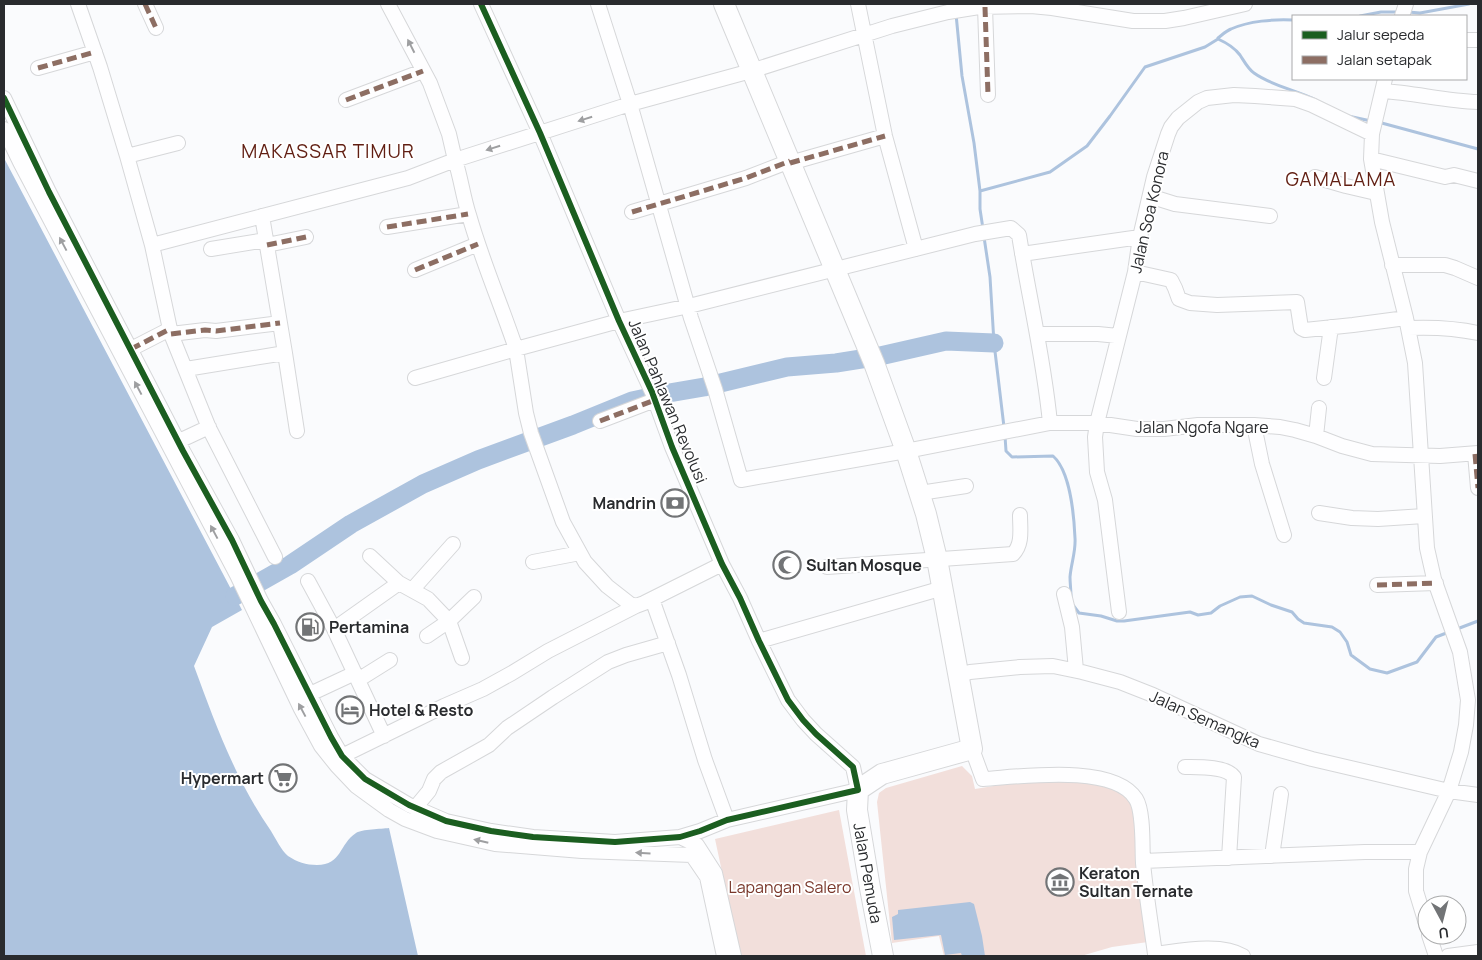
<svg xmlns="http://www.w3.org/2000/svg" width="1482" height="960" font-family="Manrope,sans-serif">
<rect width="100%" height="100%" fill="#fafbfd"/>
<!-- green -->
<path fill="#f2dfdb" d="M 962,766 L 972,776 L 975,789 L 1012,783 L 1050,780 L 1100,784 L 1116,790 L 1134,803 L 1148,942 L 1112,947 L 1081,956 L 959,956 L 959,955 L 944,956 L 939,936 L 892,943 L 877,802 L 879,793 L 886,788 Z
M 839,810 L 866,956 L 740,956 L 715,839 Z"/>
<!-- water -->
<path fill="#adc3de" d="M 4,158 L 242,610 L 212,627 L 194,666 C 215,723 236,781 271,831 C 276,839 281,850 288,856 C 297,862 306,865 317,865 C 342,865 339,844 356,833 C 362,829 381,829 389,828 L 418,956 L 4,956 Z
M 970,902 L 974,904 L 982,936 L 985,956 L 962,956 L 961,953 L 945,955 L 941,935 L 894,940 L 892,917 L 898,914 L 898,910 Z"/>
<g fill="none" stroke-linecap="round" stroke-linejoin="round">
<!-- stream -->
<path stroke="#adc3de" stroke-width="3" d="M 1408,12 L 1420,13 L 1469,4
M 956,14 L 962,76 L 974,143 L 980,191 L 980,209 L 983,229
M 1360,16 L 1381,12 L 1399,12
M 1218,38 C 1222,35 1226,31 1231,29 C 1249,21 1274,19 1293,20
M 1348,116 L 1371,121
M 1378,122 L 1478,149
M 980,191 L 1050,172 L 1087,146 L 1110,116 L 1145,67 L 1205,47 L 1218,39 C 1227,43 1234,47 1240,55 C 1244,61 1248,69 1254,73 C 1272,86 1296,90 1316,100
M 984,237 L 990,277 L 994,343 L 1004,427
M 1005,436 L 1006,451 L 1012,457 L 1053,456 C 1070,471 1074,515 1075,538 C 1076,551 1071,564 1070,577 C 1070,583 1071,590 1071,597
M 1073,605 L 1079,613 L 1101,616 L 1117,621 L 1124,621 L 1190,612 L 1198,615 L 1211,613 L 1220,606 L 1240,597 L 1252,596 L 1271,605 L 1292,612 L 1298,619 L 1304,623 L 1332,627 L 1340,632 L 1347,642 L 1351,655 L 1370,669 L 1387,673 L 1417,662 L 1436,637 L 1449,632
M 1457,629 L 1478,621"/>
<!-- river -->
<path stroke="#adc3de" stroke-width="19" d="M 235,596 L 290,565 L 351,524 L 423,484 L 478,460 L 573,425 L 632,401 L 669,393 L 704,387 L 787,367 L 836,363 L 880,356 L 946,341 L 994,343"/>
<!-- minor casing -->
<g stroke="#d6d7d9" stroke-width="16">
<path id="minor" d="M 78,4 L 100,67 L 127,156 L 152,245 L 171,334 L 209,428 L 275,557
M 145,4 L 156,28
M 388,4 L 430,83 L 449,134 L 455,160 L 630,104 L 751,71 L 892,26 L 948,12 L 979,7 L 1031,6 L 1052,8 L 1133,21 L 1165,21 L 1184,18 L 1245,4
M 598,4 L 630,104 L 691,318 L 715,389 L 741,480 L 906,451 L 1050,423 L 1097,423 L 1137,429 L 1164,429 L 1198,425 L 1254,425 L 1280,427 L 1295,430 L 1316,436 L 1342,446 L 1372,454 L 1440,456 L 1478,453
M 858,4 L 885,136 L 916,249
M 985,7 L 988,95
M 1402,16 L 1406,4
M 1466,40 L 1478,40
M 38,68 L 95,52
M 1385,79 L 1372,134 L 1371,159 L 1382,222 L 1406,318 L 1415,363 L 1427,548 L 1434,579 L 1460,652 L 1468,700 L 1466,725 L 1461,752 L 1449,791 L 1420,852 L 1416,869 L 1416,891 L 1427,927
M 1383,91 C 1415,93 1446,101 1478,102
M 4,98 L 49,192 L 183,451 L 232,540 L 261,601 L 274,624 L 331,737 L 342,756 L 365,779 L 409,805 L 446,821 L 491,831 L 533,837 L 615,842 L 680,837 L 700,831 L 727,820 L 858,790 L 853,767 L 816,734 L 803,720 L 788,700 L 759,641 L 740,598 L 722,564 L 672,447 L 652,392 L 619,321 L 540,133 L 481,4
M 346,100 L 423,71
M 4,129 L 20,162 L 237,575 L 301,709 L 321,746 L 337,766 L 356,786 L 389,810 L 405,819 L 437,831 L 495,844 L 582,851 L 692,855
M 127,156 L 178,143
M 1371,159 L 1445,177 L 1454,175 L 1478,181
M 790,163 L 885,136
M 1315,177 L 1346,186 L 1376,193
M 1149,199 L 1159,199 L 1175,204 L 1270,216
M 632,212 L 746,178 L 790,161
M 387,227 L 468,214
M 152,245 L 408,178 L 455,160 C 461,178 463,197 469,215 C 482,261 501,304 516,349 L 619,321 L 689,306 L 975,234 L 1011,228 L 1019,235 C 1029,298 1044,359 1050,423
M 267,245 L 306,237
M 211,249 L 266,240
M 1022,254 L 1140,237
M 1392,265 L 1445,265 L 1455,268 L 1478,278
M 415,270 L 478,244
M 1135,272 L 1171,280 L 1175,288 L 1179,299 L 1190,303 L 1217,305 L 1297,302 L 1301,328 L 1305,330 L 1353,325 L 1406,318
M 1408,328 C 1432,327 1455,328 1478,333
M 171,334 L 205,330 L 216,331 L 280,323
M 1038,334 L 1098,334 L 1118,336
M 131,349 L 170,329
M 285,353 L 297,431
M 186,369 L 285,353 L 262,216
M 415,378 L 516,349 L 526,413 L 531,433 L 563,522 L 585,562 L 607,586 L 630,604 L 636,606 L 644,603 L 722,564
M 1324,378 L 1331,327
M 600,421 L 655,400
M 1254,425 L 1262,464 L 1284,535
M 1316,436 L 1319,408
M 179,441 L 209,427
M 1475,454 L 1478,488
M 920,493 L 966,486
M 1319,513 L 1352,518 L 1378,519 L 1424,516
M 370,556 L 399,583
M 533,562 L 580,553
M 827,567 L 1013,554 C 1023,544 1020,529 1020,515
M 308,581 L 334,629 L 384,736
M 1377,585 L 1436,583
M 412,590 L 453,544
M 1064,594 L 1072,627 L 1076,670
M 652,599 L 679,675 L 705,760 L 727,820
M 1119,612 L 1105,500 L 1097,472 L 1095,437 L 1097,423 L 1135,272 L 1140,237 L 1154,177 L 1168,134 L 1171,127 L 1178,118 L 1198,102 L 1207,98 L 1234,95 L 1255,96 L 1295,99 L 1312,105 L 1372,134
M 334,629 L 399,583 L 428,599 L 449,621 L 462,658
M 427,636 L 449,621 L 474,597
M 759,641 L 943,588
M 959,675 L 970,672 L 1020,667 L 1053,666 L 1082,672 L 1120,682 L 1153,695 L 1259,744 L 1312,759 L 1449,791 L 1478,795
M 358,680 L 390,660
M 310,694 L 355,673
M 972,749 L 983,779 C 1019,777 1114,763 1136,799 C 1144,812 1142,848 1143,863 C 1146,894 1151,924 1155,954 C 1179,951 1221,942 1243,956
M 342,756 L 444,706 L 483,689 L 512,673 L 548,651 L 636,606
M 1185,767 C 1198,767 1226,766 1234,777 L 1229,858
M 415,808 L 429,791 L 434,779 L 441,772 L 489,745 L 507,728 L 553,697 L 608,662 L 626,655 L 668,643
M 680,837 L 697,845 L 715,873 L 734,956
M 692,855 L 707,877 L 724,956
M 1272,856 L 1281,794
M 1143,861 L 1365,852 L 1420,852
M 1429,935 L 1436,956
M 1448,956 L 1478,952"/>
</g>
<!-- highway casing -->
<g stroke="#d6d7d9" stroke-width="22">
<path id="highway" d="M 724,4 L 874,363 L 906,451 L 926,514 L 937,559 L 972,749 L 882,774 L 858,790 L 857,810 L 870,888 L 883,956"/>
</g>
<!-- minor -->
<use href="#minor" stroke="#fefeff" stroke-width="14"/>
<!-- highway -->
<use href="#highway" stroke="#fefeff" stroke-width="20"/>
<!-- quiet -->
<path stroke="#8d6e63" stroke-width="5" stroke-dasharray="10 5" stroke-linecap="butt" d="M 145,4 L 156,28
M 985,7 L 988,95
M 38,68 L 95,52
M 346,100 L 423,71
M 790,163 L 885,136
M 632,212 L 746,178 L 790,161
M 387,227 L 468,214
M 267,245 L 306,237
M 415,270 L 478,244
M 171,334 L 205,330 L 216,331 L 280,323
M 131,349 L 170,329
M 600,421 L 655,400
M 1475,454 L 1478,488
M 1377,585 L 1436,583"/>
<!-- cycleway casing -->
<g stroke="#fff" stroke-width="9">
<path id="cycleway" d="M 4,98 L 49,192 L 183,451 L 232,540 L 261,601 L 274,624 L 331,737 L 342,756 L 365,779 L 409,805 L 446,821 L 491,831 L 533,837 L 615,842 L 680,837 L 700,831 L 727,820 L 858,790 L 853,767 L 816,734 L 803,720 L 788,700 L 759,641 L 740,598 L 722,564 L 672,447 L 652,392 L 619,321 L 540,133 L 481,4"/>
</g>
<!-- cycleway -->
<use href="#cycleway" stroke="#1b5e20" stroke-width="6"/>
</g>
<!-- one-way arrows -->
<defs><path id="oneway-solid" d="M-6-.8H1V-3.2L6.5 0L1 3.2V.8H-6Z" transform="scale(1.25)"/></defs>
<g fill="#9e9fa1">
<use href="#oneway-solid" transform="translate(411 46) rotate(-117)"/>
<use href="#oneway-solid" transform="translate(585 119) rotate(163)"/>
<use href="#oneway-solid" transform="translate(493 148) rotate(162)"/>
<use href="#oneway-solid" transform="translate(63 244) rotate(-118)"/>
<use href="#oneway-solid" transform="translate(138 388) rotate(-118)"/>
<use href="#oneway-solid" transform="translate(214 532) rotate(-118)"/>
<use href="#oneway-solid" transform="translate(302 710) rotate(-118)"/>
<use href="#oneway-solid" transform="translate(481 841) rotate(-167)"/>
<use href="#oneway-solid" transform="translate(643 853) rotate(-177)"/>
</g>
<!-- icons -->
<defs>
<g id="bank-ring" transform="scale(1.4375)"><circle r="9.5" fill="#fff" stroke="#727476" stroke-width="1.5"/><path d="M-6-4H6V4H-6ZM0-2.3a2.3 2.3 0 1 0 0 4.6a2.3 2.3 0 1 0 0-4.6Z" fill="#727476"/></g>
<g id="mosque-ring" transform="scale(1.4375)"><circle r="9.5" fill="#fff" stroke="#727476" stroke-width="1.5"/><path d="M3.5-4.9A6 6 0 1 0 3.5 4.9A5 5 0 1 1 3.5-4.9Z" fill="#727476"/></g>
<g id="fuel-ring" transform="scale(1.4375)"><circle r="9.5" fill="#fff" stroke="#727476" stroke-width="1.5"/><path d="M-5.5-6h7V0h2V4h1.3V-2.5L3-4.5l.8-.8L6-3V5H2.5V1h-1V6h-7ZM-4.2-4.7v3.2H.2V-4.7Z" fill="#727476"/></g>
<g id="hotel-ring" transform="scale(1.4375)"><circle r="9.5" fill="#fff" stroke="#727476" stroke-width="1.5"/><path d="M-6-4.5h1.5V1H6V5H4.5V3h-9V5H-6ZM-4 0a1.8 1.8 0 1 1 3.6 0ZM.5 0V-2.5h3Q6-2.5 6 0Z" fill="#727476"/></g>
<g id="supermarket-ring" transform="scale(1.4375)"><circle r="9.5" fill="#fff" stroke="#727476" stroke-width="1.5"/><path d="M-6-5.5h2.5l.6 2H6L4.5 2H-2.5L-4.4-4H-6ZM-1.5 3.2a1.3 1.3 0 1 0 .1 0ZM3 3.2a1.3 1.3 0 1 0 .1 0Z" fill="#727476"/></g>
<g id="museum-ring" transform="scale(1.4375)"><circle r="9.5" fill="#fff" stroke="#727476" stroke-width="1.5"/><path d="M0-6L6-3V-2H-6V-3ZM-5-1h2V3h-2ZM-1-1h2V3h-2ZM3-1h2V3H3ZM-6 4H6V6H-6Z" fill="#727476"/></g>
</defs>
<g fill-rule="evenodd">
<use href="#bank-ring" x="675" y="503"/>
<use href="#mosque-ring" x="787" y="565"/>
<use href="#fuel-ring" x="310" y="627"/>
<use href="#hotel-ring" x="350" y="710"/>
<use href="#supermarket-ring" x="283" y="778"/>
<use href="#museum-ring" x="1060" y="882"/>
</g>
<g text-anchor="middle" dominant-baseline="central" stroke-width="4" stroke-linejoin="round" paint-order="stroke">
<!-- street labels -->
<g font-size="16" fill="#292b2e" stroke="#fff">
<text transform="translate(1149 212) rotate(-77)">Jalan Soa Konora</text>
<text transform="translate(668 401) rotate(67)">Jalan Pahlawan Revolusi</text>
<text x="1202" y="427">Jalan Ngofa Ngare</text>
<text transform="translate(1205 719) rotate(24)">Jalan Semangka</text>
<text transform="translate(868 873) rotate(80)">Jalan Pemuda</text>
</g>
<!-- poi labels -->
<g font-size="16" font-weight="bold" fill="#292b2e" stroke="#fff" text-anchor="start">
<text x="656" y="503" text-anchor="end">Mandrin</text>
<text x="806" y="565">Sultan Mosque</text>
<text x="329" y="627">Pertamina</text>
<text x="369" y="710">Hotel &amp; Resto</text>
<text x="264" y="778" text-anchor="end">Hypermart</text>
<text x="1079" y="873">Keraton<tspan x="1079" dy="18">Sultan Ternate</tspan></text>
</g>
<!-- park labels -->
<g font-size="16" fill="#79372a" stroke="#fff">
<text x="790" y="887">Lapangan Salero</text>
</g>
<!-- quarter labels -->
<g font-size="19" letter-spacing="1" fill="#611e12" stroke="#fff">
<text x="328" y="151">MAKASSAR TIMUR</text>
<text x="1341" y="179">GAMALAMA</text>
</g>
</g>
<!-- border -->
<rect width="1482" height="960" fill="none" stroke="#292b2e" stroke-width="10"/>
<!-- legend -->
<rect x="1292" y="15" width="175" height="65" fill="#ffffff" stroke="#a9aaab"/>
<rect x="1302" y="31" width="25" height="8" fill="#1b5e20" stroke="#a9aaab"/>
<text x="1337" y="40" font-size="15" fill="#292b2e">Jalur sepeda</text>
<rect x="1302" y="56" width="25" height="8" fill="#8d6e63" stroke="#a9aaab"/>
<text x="1337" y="65" font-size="15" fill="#292b2e">Jalan setapak</text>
<!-- north arrow -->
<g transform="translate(1442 920) rotate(173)"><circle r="24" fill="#ffffff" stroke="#a9aaab"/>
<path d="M0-4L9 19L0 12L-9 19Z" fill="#727476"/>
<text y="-8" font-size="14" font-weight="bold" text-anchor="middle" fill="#292b2e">U</text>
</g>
</svg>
